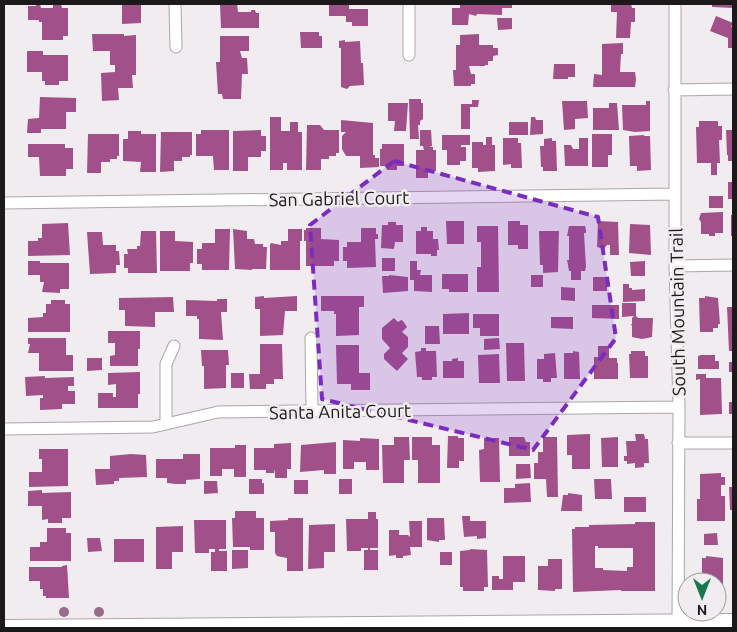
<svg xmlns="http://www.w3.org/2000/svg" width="737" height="632" font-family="Ubuntu,sans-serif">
<rect width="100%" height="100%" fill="#f1ecef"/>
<!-- building -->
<path fill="#a15089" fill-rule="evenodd" d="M 36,4 L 40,4 L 41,8 L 53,8 L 53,4 L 61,4 L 62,8 L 68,8 L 68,36 L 63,36 L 63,40 L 42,40 L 42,22 L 39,22 L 39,20 L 28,20 L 28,6 L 36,6 Z
M 122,4 L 141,4 L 141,23 L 122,24 Z
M 220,4 L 237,4 L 238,12 L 251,12 L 251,10 L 255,10 L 256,13 L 259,13 L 259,28 L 221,28 Z
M 329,4 L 349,4 L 349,9 L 368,9 L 368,26 L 352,26 L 352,22 L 346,22 L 346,16 L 329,16 Z
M 460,4 L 512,4 L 512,8 L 502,8 L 502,15 L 477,14 L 476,16 L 469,14 L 468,25 L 452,25 L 452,8 L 460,8 Z
M 611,4 L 631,4 L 632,8 L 635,8 L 635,22 L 631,22 L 630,38 L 616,38 L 617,12 L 611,12 Z
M 712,4 L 733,4 L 733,8 L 712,7 Z
M 716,16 L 733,23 L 731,27 L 733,27 L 733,48 L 728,48 L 728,38 L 710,31 Z
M 497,18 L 512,18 L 512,29 L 498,30 Z
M 300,32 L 319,32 L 319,36 L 322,36 L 322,48 L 301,48 Z
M 92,34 L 124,34 L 124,36 L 136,35 L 136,75 L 132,75 L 133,88 L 118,88 L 119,100 L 102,101 L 101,73 L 115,72 L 115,65 L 110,65 L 110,51 L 93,51 Z
M 479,34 L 479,45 L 493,45 L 493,48 L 498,48 L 498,55 L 493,56 L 493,61 L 488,61 L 488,65 L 485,65 L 485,66 L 469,66 L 471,74 L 475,74 L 475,84 L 471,84 L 471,86 L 454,86 L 453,70 L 456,70 L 456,45 L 460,45 L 460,35 Z
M 220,36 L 249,36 L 249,51 L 240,51 L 242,58 L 247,58 L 248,74 L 242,74 L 241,99 L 223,99 L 222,94 L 218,94 L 216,62 L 220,62 Z
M 345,40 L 345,42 L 360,41 L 361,63 L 363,63 L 364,85 L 350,86 L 347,89 L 341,87 L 341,48 L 339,48 L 339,41 Z
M 623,43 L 623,54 L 621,54 L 620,72 L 635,72 L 636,79 L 635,87 L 593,87 L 594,74 L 602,75 L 602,44 Z
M 27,51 L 43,51 L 43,55 L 68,55 L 68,81 L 59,81 L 59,85 L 45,85 L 45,81 L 42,81 L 42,72 L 27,72 Z
M 554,64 L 575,64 L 575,77 L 568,77 L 568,79 L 553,79 Z
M 40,97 L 76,98 L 76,112 L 66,112 L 66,129 L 41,129 L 41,133 L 27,133 L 28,119 L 39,118 Z
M 409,99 L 421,99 L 421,103 L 423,103 L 423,119 L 420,121 L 420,125 L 418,125 L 419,139 L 410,139 Z
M 472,100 L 479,100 L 478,107 L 470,107 L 470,129 L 461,129 L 461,104 L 472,104 Z
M 562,101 L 587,101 L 588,118 L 575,119 L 575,129 L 564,130 Z
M 646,101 L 650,101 L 650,131 L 635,132 L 623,130 L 622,105 L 646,105 Z
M 388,103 L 408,103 L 406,131 L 394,131 L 395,121 L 388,121 Z
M 609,103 L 617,103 L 619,130 L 593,130 L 593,108 L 609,108 Z
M 270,117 L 281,117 L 281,131 L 290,131 L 290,122 L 298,122 L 298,132 L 302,132 L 302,170 L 287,170 L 287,163 L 283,163 L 283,170 L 270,170 Z
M 531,117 L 535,117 L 536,120 L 543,120 L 543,134 L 530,135 Z
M 341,120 L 373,123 L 373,155 L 375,155 L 375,158 L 379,158 L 379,167 L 360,168 L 360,156 L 346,156 L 342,149 L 342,136 L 346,132 L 341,132 Z
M 699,121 L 718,121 L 718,126 L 722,126 L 722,140 L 719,140 L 720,163 L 717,163 L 717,175 L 711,175 L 711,163 L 697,163 L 696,127 L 699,127 Z
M 509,122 L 528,122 L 528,135 L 509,135 Z
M 307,125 L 320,125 L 324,130 L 339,130 L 339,153 L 336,153 L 336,156 L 329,156 L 329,159 L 321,159 L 321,170 L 306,170 Z
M 201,130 L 229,130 L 229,170 L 214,170 L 213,156 L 196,156 L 196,134 L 201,134 Z
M 261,130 L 261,136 L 266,136 L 266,151 L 261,151 L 261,157 L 248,157 L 248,171 L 233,171 L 233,131 Z
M 420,130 L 431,130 L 432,146 L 429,147 L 433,147 L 433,150 L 436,150 L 436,171 L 428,171 L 428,178 L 416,178 L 416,150 L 424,150 L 423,146 L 420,146 Z
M 726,130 L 733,130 L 733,161 L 728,161 L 728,155 L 727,155 Z
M 128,131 L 141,131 L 141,134 L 156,134 L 156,172 L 140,172 L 141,162 L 123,161 L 123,139 L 128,139 Z
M 161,132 L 192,132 L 192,155 L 190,155 L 190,157 L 182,157 L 182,161 L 174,161 L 174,171 L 160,172 Z
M 88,134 L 119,134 L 119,156 L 117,156 L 117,159 L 110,159 L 110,162 L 101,162 L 101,173 L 87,173 Z
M 592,134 L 612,134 L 612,155 L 608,155 L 608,167 L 592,167 Z
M 442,135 L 470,135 L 470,145 L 461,145 L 461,147 L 466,147 L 466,161 L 460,161 L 460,165 L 447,165 L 447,150 L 442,150 Z
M 644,135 L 644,136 L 650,136 L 651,170 L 637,171 L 637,166 L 630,166 L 629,136 Z
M 486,137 L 492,137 L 492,145 L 495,145 L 495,171 L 478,172 L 478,168 L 472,168 L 472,142 L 483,142 L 483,145 L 486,145 Z
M 503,138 L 518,138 L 518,143 L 521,143 L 522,168 L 511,168 L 511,164 L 503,165 Z
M 552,138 L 552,141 L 556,141 L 557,171 L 543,171 L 543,167 L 541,167 L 540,146 L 544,146 L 544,139 Z
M 579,138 L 588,138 L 588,166 L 565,166 L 564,145 L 571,145 L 573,149 L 579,149 Z
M 28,144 L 65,144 L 65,148 L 73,148 L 73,169 L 66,169 L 66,176 L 40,176 L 39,157 L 28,157 Z
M 382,144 L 404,144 L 404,166 L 397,166 L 397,170 L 387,170 L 387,166 L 380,166 L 380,149 L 382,149 Z
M 728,182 L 733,182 L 733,199 L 728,199 Z
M 709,196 L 723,196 L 723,208 L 709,208 Z
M 723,212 L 723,233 L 715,233 L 715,236 L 709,236 L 709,234 L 701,234 L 701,222 L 699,219 L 701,213 Z
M 731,215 L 733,215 L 733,236 L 731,236 Z
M 446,221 L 464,221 L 464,244 L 447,244 Z
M 508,221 L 520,221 L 520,225 L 528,225 L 528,249 L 518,249 L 518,245 L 508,245 Z
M 598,221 L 618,222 L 619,255 L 610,255 L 610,245 L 607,245 L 604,249 L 597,247 Z
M 388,222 L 396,222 L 396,225 L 403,225 L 403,242 L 395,242 L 394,249 L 381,248 L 382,225 L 388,225 Z
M 68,223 L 70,255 L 28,256 L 28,241 L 38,241 L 38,238 L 42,238 L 42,224 Z
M 630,224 L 650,225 L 651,255 L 629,253 Z
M 477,226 L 498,226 L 499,292 L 477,292 L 477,267 L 481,267 L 481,242 L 477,242 Z
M 569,226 L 585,226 L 586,230 L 586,233 L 584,233 L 586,267 L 585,271 L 581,271 L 581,280 L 571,280 L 571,271 L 569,271 L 567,260 L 569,260 L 569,236 L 567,236 Z
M 421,227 L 427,227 L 427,231 L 433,231 L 433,239 L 438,239 L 439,250 L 437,250 L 437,256 L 431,256 L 431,254 L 416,254 L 416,231 L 421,231 Z
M 306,228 L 321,228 L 321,239 L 339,240 L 339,261 L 334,261 L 334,266 L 306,266 L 306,241 L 304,241 L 304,230 L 306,230 Z
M 361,228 L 376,228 L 376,234 L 378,234 L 378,239 L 375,239 L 376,267 L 347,268 L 347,261 L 343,261 L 343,247 L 347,247 L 347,242 L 361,242 Z
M 215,229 L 230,229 L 229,270 L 202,270 L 202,264 L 197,264 L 197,249 L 202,249 L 202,243 L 215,243 Z
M 233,229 L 247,231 L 247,239 L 254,239 L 255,244 L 263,244 L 263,247 L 267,247 L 266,269 L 252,269 L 252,270 L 235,269 Z
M 288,229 L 302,229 L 302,241 L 300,241 L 300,270 L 270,270 L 270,245 L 271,243 L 281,245 L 281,241 L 288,241 Z
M 141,231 L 156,231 L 157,273 L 128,273 L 128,268 L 124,268 L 124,254 L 128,254 L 127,249 L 137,249 L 137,246 L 140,246 Z
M 160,231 L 175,231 L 175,241 L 193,242 L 193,263 L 190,263 L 190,271 L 160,271 Z
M 539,231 L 559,231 L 558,272 L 543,273 L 543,265 L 540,265 Z
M 87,232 L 102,232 L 103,245 L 116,245 L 116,251 L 119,251 L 120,265 L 116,265 L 116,273 L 90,274 Z
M 382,258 L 395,258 L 395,271 L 382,271 Z
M 28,261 L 40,261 L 40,263 L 69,263 L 69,289 L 60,289 L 60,293 L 42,292 L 44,282 L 40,282 L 40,275 L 28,275 Z
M 410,261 L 417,261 L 417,270 L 421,270 L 420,275 L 432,275 L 432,292 L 414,291 L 414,280 L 410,280 Z
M 645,261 L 645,276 L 631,276 L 630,262 Z
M 442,274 L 468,274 L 468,292 L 449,292 L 449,289 L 442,289 Z
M 389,275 L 408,277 L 408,291 L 383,293 L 382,276 L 389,276 Z
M 531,275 L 543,275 L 543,287 L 531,287 Z
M 593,277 L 607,277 L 607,291 L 593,291 Z
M 623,284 L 629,284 L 629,288 L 632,288 L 632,290 L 645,289 L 645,301 L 623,302 Z
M 561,287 L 575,288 L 575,301 L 561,300 Z
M 264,296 L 264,298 L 297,296 L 297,311 L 285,311 L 283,335 L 260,336 L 260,309 L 255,309 L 255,297 Z
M 321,296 L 364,296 L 364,307 L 359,307 L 359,335 L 336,336 L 336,314 L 334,314 L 334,311 L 321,311 Z
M 705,296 L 718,298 L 720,324 L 718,324 L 718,328 L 713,328 L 713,332 L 700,332 L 699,298 L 705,298 Z
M 173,297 L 174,312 L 155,312 L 155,327 L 125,326 L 125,310 L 119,310 L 119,298 Z
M 217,299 L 227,299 L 227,312 L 221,312 L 223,340 L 199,339 L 199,319 L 197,319 L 197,316 L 186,316 L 186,300 L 217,301 Z
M 51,300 L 65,300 L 65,304 L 70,304 L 70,332 L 28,332 L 28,318 L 43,317 L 43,313 L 46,313 L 46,304 L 51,304 Z
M 622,303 L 636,303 L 636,316 L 638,318 L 653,318 L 652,337 L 642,339 L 632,337 L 632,326 L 631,324 L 632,324 L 632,318 L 634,316 L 622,317 Z
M 592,305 L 619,305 L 619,319 L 592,318 Z
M 727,307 L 733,307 L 733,351 L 729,351 Z
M 469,313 L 469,334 L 443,334 L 443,314 Z
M 473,314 L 499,314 L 499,336 L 480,336 L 480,328 L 473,328 Z
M 551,317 L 573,317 L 573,329 L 551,328 Z
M 394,318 L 398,322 L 401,320 L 403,321 L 407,327 L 402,332 L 408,337 L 408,347 L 402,353 L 408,359 L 397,371 L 384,359 L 384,354 L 390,348 L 382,339 L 382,328 Z
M 425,326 L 439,326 L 440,344 L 425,344 Z
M 108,331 L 140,331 L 140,349 L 138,349 L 138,366 L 110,366 L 110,356 L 115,355 L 115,343 L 108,343 Z
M 28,338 L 66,338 L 66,355 L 73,355 L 73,371 L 39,371 L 39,353 L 28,353 L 30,344 L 28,344 Z
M 499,338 L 500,349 L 484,350 L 484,339 Z
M 506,343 L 524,343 L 525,381 L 507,381 Z
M 260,344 L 282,344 L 283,379 L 274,379 L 274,384 L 266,384 L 266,389 L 250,389 L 249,374 L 260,374 Z
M 336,345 L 359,345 L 359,373 L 370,373 L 370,390 L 351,390 L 351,384 L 337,384 Z
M 598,346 L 609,346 L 609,358 L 617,358 L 617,363 L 618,363 L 618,379 L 594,379 L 594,357 L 598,357 Z
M 421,348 L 426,348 L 426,351 L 436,351 L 437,377 L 432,377 L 432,380 L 422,380 L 422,377 L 417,377 L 415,352 L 421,351 Z
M 201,350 L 228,350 L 229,365 L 226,365 L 226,388 L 204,389 L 204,366 L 202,366 Z
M 573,351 L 579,352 L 580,379 L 564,379 L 564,353 L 573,353 Z
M 631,351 L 645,351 L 645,356 L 648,356 L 648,378 L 630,378 L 629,354 L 631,354 Z
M 555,353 L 557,378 L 551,378 L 551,382 L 543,382 L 543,379 L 537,379 L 537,359 L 544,359 L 544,354 Z
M 499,354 L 500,383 L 479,383 L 478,355 Z
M 701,355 L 715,355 L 715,361 L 719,361 L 719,369 L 698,369 L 698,356 Z
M 87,358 L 102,358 L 102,370 L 87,371 Z
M 458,358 L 458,361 L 464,361 L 464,378 L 443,378 L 443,361 L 452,361 L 452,359 Z
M 729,362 L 733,362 L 733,372 L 729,372 Z
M 140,372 L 140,394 L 138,394 L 138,408 L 98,408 L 98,393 L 113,393 L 113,397 L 116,397 L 116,384 L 108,385 L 108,373 Z
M 231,373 L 244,373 L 244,388 L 231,388 Z
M 696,374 L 706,374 L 706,378 L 721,378 L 722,414 L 700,415 L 700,379 L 696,380 Z
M 45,376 L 45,378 L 74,377 L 74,386 L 68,386 L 68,391 L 75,391 L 75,404 L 62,404 L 62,409 L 40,410 L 40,398 L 43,398 L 43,395 L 26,396 L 25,377 Z
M 729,402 L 733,402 L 733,414 L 729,414 Z
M 590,434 L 590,469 L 572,469 L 572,455 L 567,455 L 567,435 Z
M 635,434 L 644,434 L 645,439 L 648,439 L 649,463 L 644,463 L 644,467 L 635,468 L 635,463 L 627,464 L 627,461 L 624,461 L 624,456 L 627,456 L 626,441 L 636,441 Z
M 448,436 L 458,436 L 458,438 L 464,438 L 464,461 L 459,461 L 459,468 L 447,468 Z
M 394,437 L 409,437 L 410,460 L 404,460 L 404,483 L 383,483 L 382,445 L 394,445 Z
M 412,437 L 432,437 L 432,445 L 440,445 L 440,483 L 418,483 L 418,460 L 412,460 Z
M 509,437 L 524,437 L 526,442 L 530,442 L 530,456 L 509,456 Z
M 543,437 L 557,437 L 558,497 L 547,497 L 546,479 L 534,479 L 534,463 L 538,463 L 538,452 L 543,452 Z
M 618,437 L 618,467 L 602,467 L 601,438 Z
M 360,438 L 379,439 L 379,470 L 366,470 L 366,462 L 354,462 L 354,469 L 343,469 L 343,440 L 360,441 Z
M 484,438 L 499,438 L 500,482 L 480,482 L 479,450 L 484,449 Z
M 336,442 L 336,474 L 324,474 L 324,470 L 300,472 L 301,445 Z
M 291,443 L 291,469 L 287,469 L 287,478 L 275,478 L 275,469 L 274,473 L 266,473 L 266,470 L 254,470 L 254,448 L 274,448 L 274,444 Z
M 235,445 L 246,445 L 246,477 L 234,477 L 234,469 L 222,469 L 222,476 L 210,476 L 210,448 L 235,448 Z
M 39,449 L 68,449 L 68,486 L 29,487 L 29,472 L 42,472 L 42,459 L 39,459 Z
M 131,454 L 146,455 L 147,477 L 119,478 L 119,481 L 114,481 L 114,484 L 96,485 L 95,469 L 110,469 L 110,456 Z
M 183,454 L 200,454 L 200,479 L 186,480 L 186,484 L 176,484 L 167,483 L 167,478 L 156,478 L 156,459 L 183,459 Z
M 516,464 L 530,464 L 531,478 L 516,479 Z
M 721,473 L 721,477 L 725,477 L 725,485 L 721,485 L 721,496 L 725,496 L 725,521 L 697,521 L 697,499 L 700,499 L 700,474 Z
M 249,479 L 262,479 L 262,483 L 264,483 L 264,494 L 249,494 Z
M 339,479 L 352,479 L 352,494 L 339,494 Z
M 594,479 L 611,479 L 612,499 L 595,499 Z
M 294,480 L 308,480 L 308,494 L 294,494 Z
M 204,481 L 217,481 L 218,493 L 204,494 Z
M 530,483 L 531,502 L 504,503 L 504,488 L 515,488 L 515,484 Z
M 729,487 L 733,487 L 733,510 L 730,510 Z
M 42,490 L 42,493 L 71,492 L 71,518 L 62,518 L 62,523 L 48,523 L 48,519 L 42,520 L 42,506 L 28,506 L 28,491 Z
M 568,493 L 582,495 L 582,511 L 561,511 L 563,495 L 568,495 Z
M 624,497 L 646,497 L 646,512 L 624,512 Z
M 235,511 L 256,511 L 256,518 L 264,518 L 264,550 L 250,550 L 250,547 L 233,547 L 232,518 L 235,518 Z
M 368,512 L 376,512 L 376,519 L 378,519 L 378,548 L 370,548 L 370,550 L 378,550 L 378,570 L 364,570 L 364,550 L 368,550 L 368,548 L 361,548 L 361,551 L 347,551 L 346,519 L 368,519 Z
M 462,516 L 470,516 L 470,521 L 486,521 L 486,538 L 477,539 L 477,536 L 464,537 Z
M 288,518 L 303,518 L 303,571 L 287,571 L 287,558 L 277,556 L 275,553 L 275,532 L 270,532 L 270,521 L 288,520 Z
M 427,518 L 444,518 L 445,540 L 439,540 L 439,542 L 427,540 Z
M 194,520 L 226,520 L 226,549 L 219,549 L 219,551 L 227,551 L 227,571 L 211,571 L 211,552 L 215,552 L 215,549 L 209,549 L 209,553 L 195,553 Z
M 409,521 L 422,521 L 422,547 L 410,547 L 411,555 L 403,556 L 403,558 L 396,558 L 396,555 L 389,556 L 389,530 L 399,530 L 399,535 L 408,535 L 410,537 Z
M 635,522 L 655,522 L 655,591 L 621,591 L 621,590 L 573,592 L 572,529 L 575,529 L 575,527 L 589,527 L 589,525 L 635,524 ZM 595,546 L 598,546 L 598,548 L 633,548 L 633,567 L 627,567 L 627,571 L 603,570 L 603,568 L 595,568 Z
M 335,524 L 335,552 L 324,552 L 324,568 L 308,569 L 309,525 Z
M 183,526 L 183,552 L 172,552 L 172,569 L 156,569 L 156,527 Z
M 47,528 L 66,528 L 66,533 L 71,533 L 71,561 L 30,561 L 30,547 L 40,547 L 40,542 L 47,542 Z
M 717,533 L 718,545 L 704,545 L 704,534 Z
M 87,538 L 100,538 L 102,551 L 88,552 Z
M 114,539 L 144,539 L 144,562 L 114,562 Z
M 470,549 L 487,550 L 488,587 L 484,587 L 484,591 L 463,591 L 463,587 L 460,587 L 460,551 L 470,550 Z
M 232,550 L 248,550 L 248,568 L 232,569 Z
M 440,552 L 452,552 L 452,565 L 440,565 Z
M 503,556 L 525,556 L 525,582 L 513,582 L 513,590 L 492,590 L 492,576 L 499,576 L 499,579 L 503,579 Z
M 706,556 L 723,558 L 723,589 L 717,589 L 717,582 L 702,582 L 702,558 L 706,558 Z
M 548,559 L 562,559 L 562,589 L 555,589 L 555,591 L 538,590 L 538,566 L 548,566 Z
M 67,565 L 69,598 L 46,598 L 46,596 L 43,596 L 43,589 L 40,589 L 40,581 L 29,581 L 29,567 L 62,567 L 62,566 Z"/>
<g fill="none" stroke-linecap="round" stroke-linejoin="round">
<!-- minor casing -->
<g stroke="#aaa6a9" stroke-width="13">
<path id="minor" d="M 175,4 L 176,47
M 675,4 L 675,266 L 679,407 L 678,628
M 409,55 L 409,4
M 674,90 L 733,89
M 4,203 L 675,194
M 675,266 L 733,265
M 311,338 L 312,411
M 166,423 L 166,364 L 174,346
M 4,429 L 153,427 L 218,412 L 679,407
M 678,443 L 733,443"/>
</g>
<!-- tertiary casing -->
<g stroke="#aaa6a9" stroke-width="16">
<path id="tertiary" d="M 4,627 L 733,621"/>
</g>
<!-- minor -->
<use href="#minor" stroke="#fff" stroke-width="11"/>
<!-- tertiary -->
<use href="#tertiary" stroke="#fff" stroke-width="14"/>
</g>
<!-- trees -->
<g fill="#986a8e">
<circle cx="64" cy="612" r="5"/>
<circle cx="99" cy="612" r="5"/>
</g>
<!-- marked area -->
<path fill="#7b2cbf" fill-opacity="0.2" stroke="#7b2cbf" stroke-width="4" stroke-dasharray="10 6" stroke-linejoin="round" d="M 394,161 L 598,217 L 616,338 L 533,450 L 322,399 L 310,225 Z"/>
<g text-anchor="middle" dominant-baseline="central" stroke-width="5" stroke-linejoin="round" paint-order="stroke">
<!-- street labels -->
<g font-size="18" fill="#1b191a" stroke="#f1ecef">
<text transform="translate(339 198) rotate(-1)">San Gabriel Court</text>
<text transform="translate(677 312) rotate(-91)">South Mountain Trail</text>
<text transform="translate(340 411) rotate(-1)">Santa Anita Court</text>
</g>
</g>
<!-- border -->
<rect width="737" height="632" fill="none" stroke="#1b191a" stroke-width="10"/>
<!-- north arrow -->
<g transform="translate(702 597) rotate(180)"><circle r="24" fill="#f1ecef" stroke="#9b989a"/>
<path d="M0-4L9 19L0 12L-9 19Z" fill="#17784f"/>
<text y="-8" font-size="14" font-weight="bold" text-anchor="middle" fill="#1b191a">N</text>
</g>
</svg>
